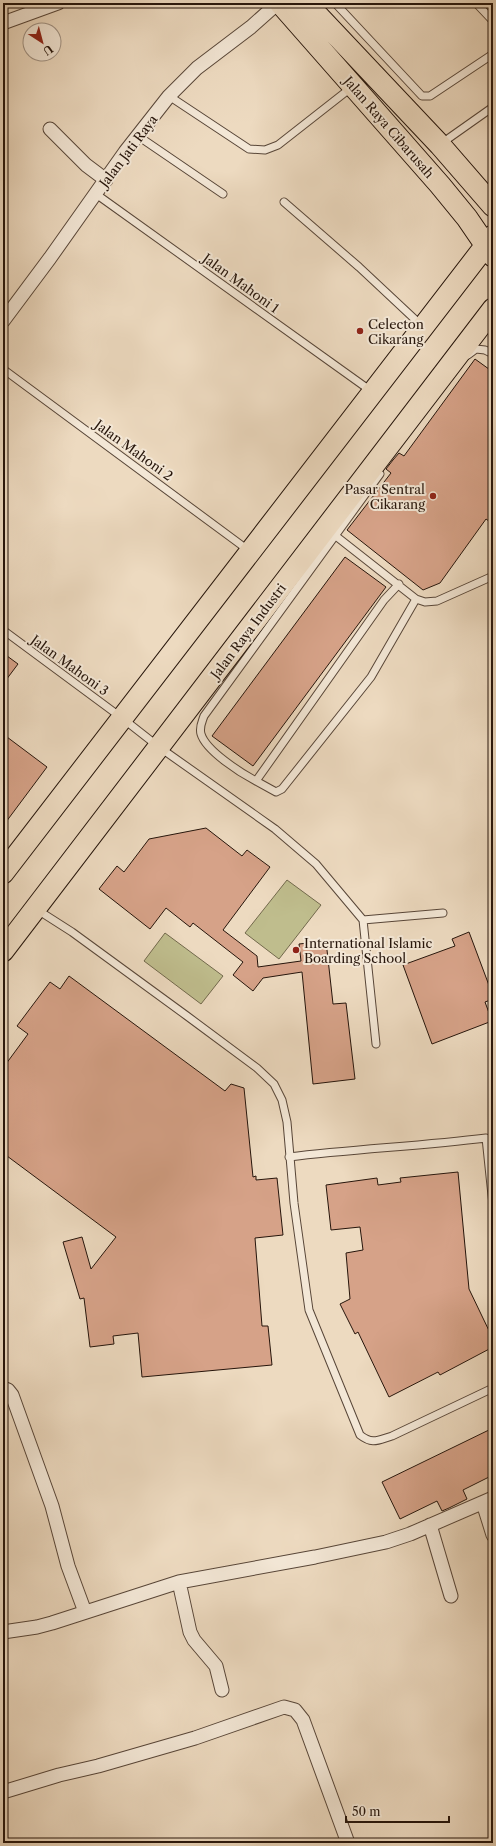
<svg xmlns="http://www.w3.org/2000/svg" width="496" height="1846" font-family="'Libre Caslon Text',serif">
<rect width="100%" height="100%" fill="#eddac0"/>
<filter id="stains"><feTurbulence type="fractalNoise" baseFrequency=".005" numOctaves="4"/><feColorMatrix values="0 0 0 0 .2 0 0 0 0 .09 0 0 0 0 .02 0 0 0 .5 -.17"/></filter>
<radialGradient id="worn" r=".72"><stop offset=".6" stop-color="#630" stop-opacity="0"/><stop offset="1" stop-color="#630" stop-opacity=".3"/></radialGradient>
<!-- green -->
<path fill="#bfbd8d" stroke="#72694c" d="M 287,880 L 321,905 L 279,959 L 245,933 Z
M 165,933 L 223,976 L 201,1004 L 144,961 Z"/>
<!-- building -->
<path fill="#d6a288" stroke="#26150b" d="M 475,359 L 493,372 L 493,524 L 486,519 L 440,583 L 423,590 L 347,530 L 391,473 L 386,469 L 393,460 L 399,453 L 404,456 Z
M 345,557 L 386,587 L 253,766 L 212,736 Z
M 3,653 L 18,664 L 3,684 Z
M 3,734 L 47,767 L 3,826 Z
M 206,828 L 242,856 L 247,850 L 270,867 L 223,930 L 257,956 L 258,967 L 301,961 L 299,944 L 326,941 L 333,1004 L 346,1003 L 355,1079 L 313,1084 L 302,972 L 263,978 L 253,991 L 233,975 L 243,962 L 193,923 L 190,927 L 166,908 L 150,929 L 99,889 L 117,866 L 124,872 L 149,839 Z
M 469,932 L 493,996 L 493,999 L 485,1002 L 492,1021 L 432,1044 L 403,965 L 455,946 L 452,939 Z
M 69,976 L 225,1091 L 231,1084 L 244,1088 L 253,1177 L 256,1176 L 256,1180 L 277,1178 L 283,1235 L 255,1238 L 262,1326 L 268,1326 L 272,1365 L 142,1377 L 138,1333 L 113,1336 L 114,1344 L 90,1347 L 84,1298 L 80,1299 L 63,1242 L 82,1237 L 91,1269 L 116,1237 L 3,1153 L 3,1068 L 28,1034 L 17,1026 L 50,982 L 60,989 Z
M 458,1172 L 469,1289 L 493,1339 L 493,1347 L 440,1375 L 438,1372 L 389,1397 L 358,1332 L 355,1334 L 340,1304 L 350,1299 L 346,1253 L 363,1250 L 360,1227 L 331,1230 L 326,1185 L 377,1178 L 378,1185 L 401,1182 L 400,1178 Z
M 493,1428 L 493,1475 L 463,1490 L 467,1499 L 449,1508 L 442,1511 L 437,1501 L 400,1519 L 382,1482 Z"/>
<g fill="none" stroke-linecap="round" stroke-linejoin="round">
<!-- lane casing -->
<g stroke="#584638" stroke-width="9">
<path id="lane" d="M 335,3 L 422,96 L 430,96 L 493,54
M 476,3 L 493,21
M 169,96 L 249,149 L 265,150 L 278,145 L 352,87
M 138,136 L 223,194
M 442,143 L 493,107
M 96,194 L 371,391
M 284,202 L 359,267 L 422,326
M 468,355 L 476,349 L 485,350 L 493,354
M 3,369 L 248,550
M 380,474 L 204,716 C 202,722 199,727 201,734 C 206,751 241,773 256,781 L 384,600 L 399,584
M 332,533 L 416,599 L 425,602 L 437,601 L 493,576
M 3,630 L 122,718 L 159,747 L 275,829 L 316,864 L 363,920 L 376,1044
M 256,781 L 276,792 L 282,789 L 371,677 L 416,599
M 36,909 L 72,932 L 187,1016 L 257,1068 L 274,1084 L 282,1100 L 287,1122 L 294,1203 L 309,1310 L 360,1435 C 373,1445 378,1440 392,1436 L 493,1388
M 363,920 L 443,913
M 289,1157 C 355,1149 421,1146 486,1138 L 493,1205"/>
</g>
<!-- street casing -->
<g stroke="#584638" stroke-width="15">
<path id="street" d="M 3,23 L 58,3
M 50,129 L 86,165 L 106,180
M 3,321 L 50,258 L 125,152 L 169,96 L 197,68 L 251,27 L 278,3
M 3,1388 L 8,1390 L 12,1395 L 52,1506 L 68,1566 L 85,1612
M 483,1503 L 493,1535
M 430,1525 L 451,1596
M 179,1582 L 190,1632 L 194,1640 L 216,1666 L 222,1690
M 3,1632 L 37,1627 L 52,1623 L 179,1582 L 315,1557 L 386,1542 L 410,1534 L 493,1498
M 3,1792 L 59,1775 L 98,1766 L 195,1738 L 284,1707 L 295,1710 L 303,1720 L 348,1843"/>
</g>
<!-- primary casing -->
<g stroke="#26150b" stroke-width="23">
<path id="primary" d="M 280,3 L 440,185 L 467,218 L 493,256
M 306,3 L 440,145 L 493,206
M 3,873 L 493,236
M 3,951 L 493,309"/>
</g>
<!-- lane -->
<use href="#lane" stroke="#f3e7d6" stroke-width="7"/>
<!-- street -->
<use href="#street" stroke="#f3e7d6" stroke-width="13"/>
<!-- primary -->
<use href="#primary" stroke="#eddac0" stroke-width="21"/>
</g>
<!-- markers -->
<g fill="#8f2418" stroke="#f3e7d6" stroke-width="1.5">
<circle cx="360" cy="331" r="4"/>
<circle cx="433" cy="496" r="4"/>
<circle cx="296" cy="950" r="4"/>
</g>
<g text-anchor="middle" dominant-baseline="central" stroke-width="4" stroke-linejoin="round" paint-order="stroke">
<!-- street labels -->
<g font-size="13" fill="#26150b" stroke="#f3e7d6">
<text transform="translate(389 127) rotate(49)">Jalan Raya Cibarusah</text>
<text transform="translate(128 151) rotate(-53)">Jalan Jati Raya</text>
<text transform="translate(241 283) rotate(36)">Jalan Mahoni 1</text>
<text transform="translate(134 450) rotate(36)">Jalan Mahoni 2</text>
<text transform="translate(248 631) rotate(-53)">Jalan Raya Industri</text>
<text transform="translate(70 665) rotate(36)">Jalan Mahoni 3</text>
</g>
<!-- poi labels -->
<g font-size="13" fill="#26150b" stroke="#f3e7d6" text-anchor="start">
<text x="368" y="324">Celecton<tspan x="368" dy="15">Cikarang</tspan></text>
<text x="425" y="489" text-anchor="end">Pasar Sentral<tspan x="425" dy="15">Cikarang</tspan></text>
<text x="304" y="943">International Islamic<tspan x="304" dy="15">Boarding School</tspan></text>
</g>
</g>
<!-- margin -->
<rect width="496" height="1846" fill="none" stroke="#eddac0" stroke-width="16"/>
<rect x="4" y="4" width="488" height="1838" fill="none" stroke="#26150b" stroke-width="2"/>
<rect x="8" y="8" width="480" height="1830" fill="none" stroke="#26150b"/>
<!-- north arrow -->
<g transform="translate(42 42) rotate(144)"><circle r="19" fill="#f3e7d6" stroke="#a19385"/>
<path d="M0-3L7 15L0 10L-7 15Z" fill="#8f2418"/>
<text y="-6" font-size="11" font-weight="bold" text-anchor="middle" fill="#26150b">U</text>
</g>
<!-- scale -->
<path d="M346 1816v6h103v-6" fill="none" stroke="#26150b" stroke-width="2"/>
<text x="352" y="1816" font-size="12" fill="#26150b" stroke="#f3e7d6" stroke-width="3" paint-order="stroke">50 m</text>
<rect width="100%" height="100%" filter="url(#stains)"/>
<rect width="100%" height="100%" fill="url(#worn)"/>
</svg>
